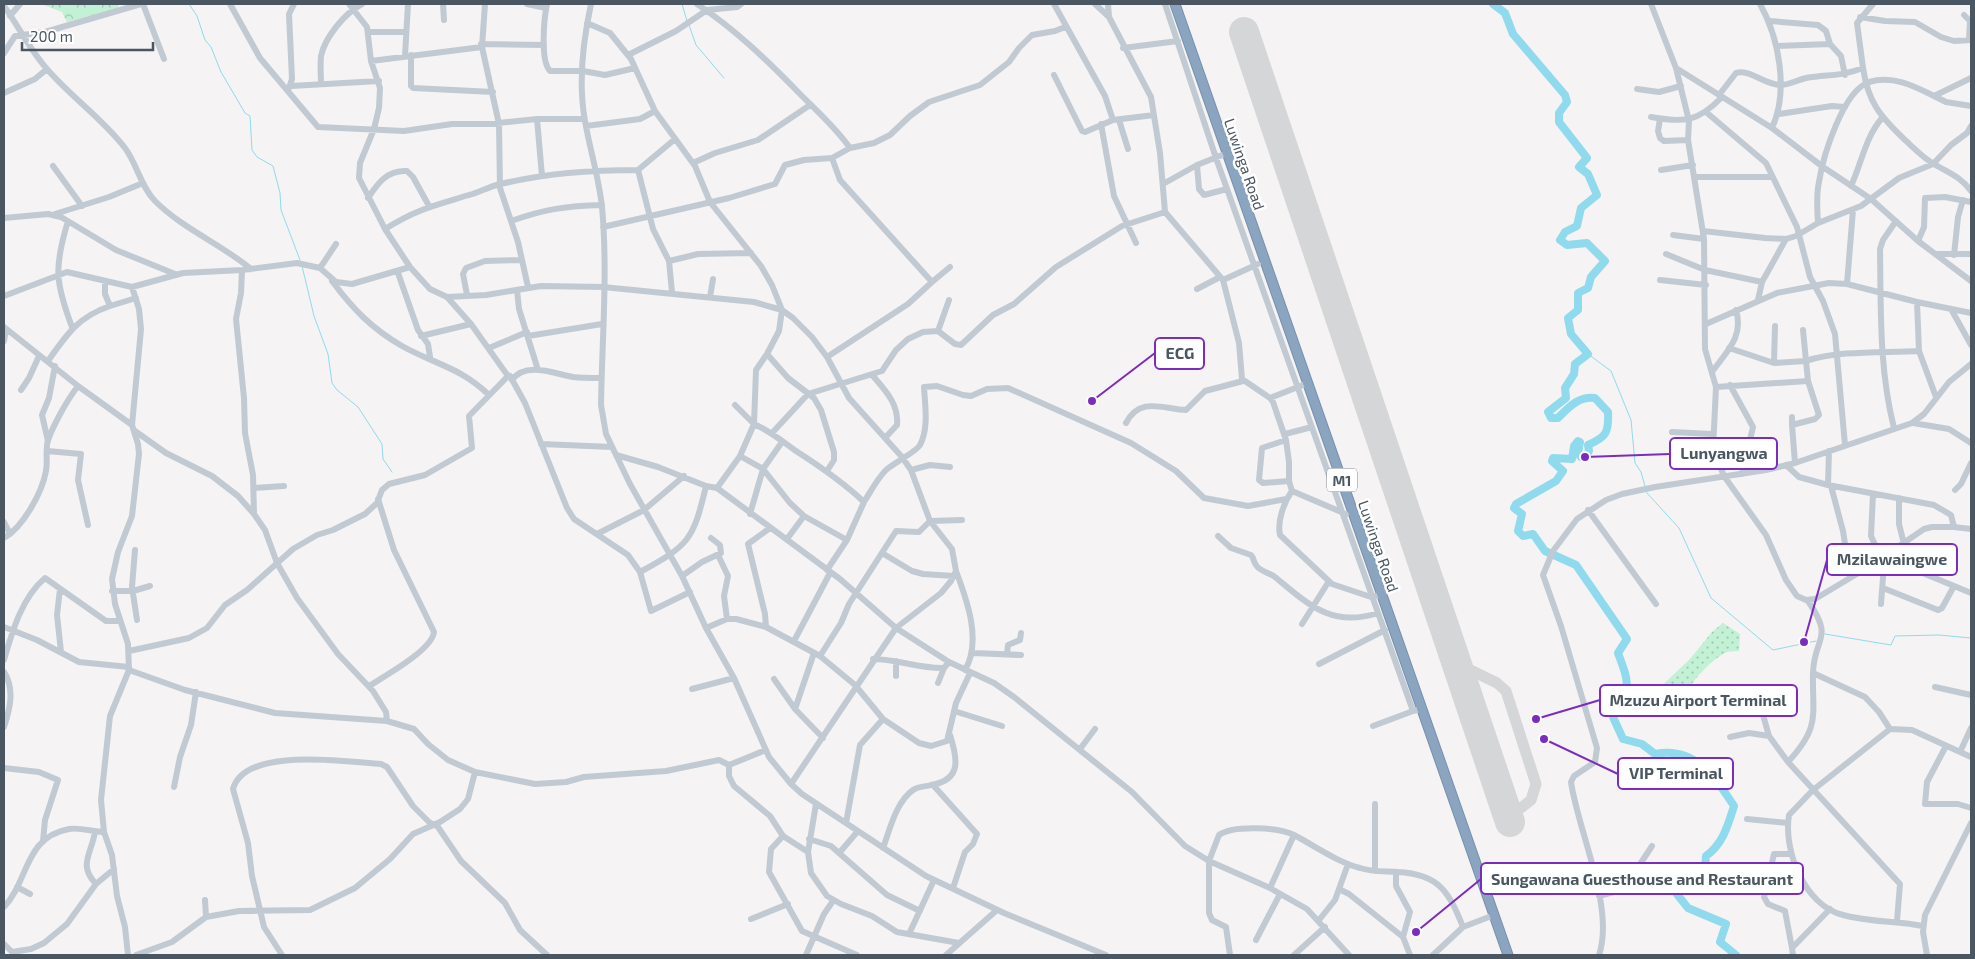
<svg xmlns="http://www.w3.org/2000/svg" width="1975" height="959" font-family="'Exo 2',sans-serif">
<defs>
<pattern id="grass-dots" width="8" height="8" patternUnits="userSpaceOnUse" patternTransform="scale(1.25)"><rect width="8" height="8" fill="#c3f1d5"/><path d="M2 2h.1M6 6h.1" fill="none" stroke="#a0c6b0" stroke-width="1.8" stroke-linecap="round"/></pattern>
<pattern id="forest-crowns" width="20" height="18" patternUnits="userSpaceOnUse" patternTransform="scale(1.25)"><rect width="20" height="18" fill="#c3f1d5"/><path d="M2 6a3 3 0 1 1 6 0M12 15a3 3 0 1 1 6 0" fill="none" stroke="#a0c6b0"/></pattern>
</defs>
<rect width="100%" height="100%" fill="#f5f3f3"/>
<!-- grass -->
<path fill="url(#grass-dots)" d="M 1723,623 L 1740,634 L 1739,651 C 1736,651 1730,651 1727,652 C 1710,659 1684,689 1681,706 L 1673,709 L 1654,693 L 1690,659 L 1712,632 Z"/>
<!-- forest -->
<path fill="url(#forest-crowns)" d="M 41,4 L 119,4 L 118,8 L 67,22 L 62,12 Z"/>
<g fill="none" stroke-linecap="round" stroke-linejoin="round">
<!-- stream -->
<path stroke="#90daee" stroke-width="1" d="M 189,4 L 197,16 L 205,40 L 211,47 L 221,72 L 245,113 L 250,116 L 252,150 L 257,157 L 273,166 L 280,193 L 281,210 L 300,260
M 682,4 L 687,21
M 689,25 L 696,45 L 724,78
M 302,266 L 314,316 L 328,354 L 332,383 L 337,390 L 358,407 L 382,444 L 383,459 L 392,472
M 1588,354 L 1611,371 L 1631,420 L 1635,463 L 1641,472 L 1645,486
M 1646,492 L 1679,528 L 1711,598 L 1773,650 L 1816,641
M 1825,634 L 1891,645 L 1895,636 L 1939,635 L 1971,638"/>
<!-- river -->
<path stroke="#90daee" stroke-width="8" d="M 1493,4 L 1505,13 L 1513,34 L 1565,95 L 1567,102 L 1559,113 L 1559,122 L 1587,158 L 1579,167 L 1588,174 L 1597,195 L 1581,208 L 1577,226 L 1565,232 L 1560,240 L 1567,245 L 1587,243 L 1605,261 L 1591,277 L 1588,288 L 1578,293 L 1578,310 L 1568,318 L 1571,334 L 1588,354 L 1575,364 L 1574,374 L 1565,388 L 1566,398 L 1548,412 L 1551,418 L 1558,418 C 1568,408 1578,396 1595,398 L 1608,412 C 1609,433 1606,437 1588,445 L 1589,451 L 1585,457 L 1581,457 L 1578,453 L 1580,442 L 1578,441 L 1574,446 L 1572,459 L 1553,458 L 1552,461 L 1563,471 L 1556,481 L 1516,504 L 1514,508 L 1522,514 L 1518,531 L 1523,536 L 1533,534 L 1545,551 L 1576,565 L 1627,639 L 1618,653 C 1630,685 1631,687 1613,717 L 1623,739 L 1642,744 L 1655,754 C 1695,746 1715,777 1734,806 C 1728,825 1723,844 1706,856 L 1705,868 L 1672,883 L 1672,888 L 1688,908 L 1726,924 L 1720,942 L 1736,955"/>
<!-- taxiway -->
<path stroke="#d5d6d8" stroke-width="11" d="M 1456,663 L 1497,683 L 1506,691 L 1536,784 L 1531,800 L 1521,808 L 1511,806 L 1502,800
M 1465,689 L 1467,678 L 1473,673"/>
<!-- runway -->
<path stroke="#d5d6d8" stroke-width="30" d="M 1244,32 L 1510,822"/>
<!-- highway casing -->
<g stroke="#7690ad" stroke-width="11">
<path id="highway" d="M 1175,4 L 1508,955"/>
</g>
<!-- minor -->
<path stroke="#c1cad2" stroke-width="6" d="M 143,4 L 164,59
M 230,4 L 260,58 L 318,127 L 404,131 L 452,124 L 488,124 L 537,119 L 584,119
M 349,4 L 367,27 L 371,61 L 380,88 L 379,108 L 374,129 L 360,163 L 359,178 L 385,229 L 410,267 L 430,289 L 447,297 L 486,295 L 541,286 L 603,287 L 754,302 L 782,310 L 772,285 L 761,266 L 710,202 L 695,166 L 655,111 L 631,59 L 610,33 L 587,23
M 443,4 L 444,20
M 485,4 L 482,47 L 499,124 L 500,188 L 518,242 L 528,287
M 527,4 L 546,8
M 547,4 C 544,18 540,61 550,71 L 583,71 L 605,75 L 635,68
M 591,4 C 583,41 578,83 585,121 C 590,150 599,178 602,207 C 608,272 602,339 601,405 L 606,434 L 630,484 L 682,576 L 706,628 L 734,678 L 769,757 L 791,784 L 802,794 L 926,876 L 1004,913 L 1106,955
M 697,4 C 736,30 768,61 801,95 C 818,112 836,128 850,148 L 832,158
M 1054,4 L 1105,96 L 1113,120
M 1095,4 L 1109,17
M 1108,4 L 1109,17 L 1151,97 L 1160,153 L 1165,212 L 1223,280 L 1239,343 L 1242,379 L 1270,398 L 1273,402 L 1286,440 L 1289,462 L 1289,481 L 1292,491 C 1284,502 1277,521 1280,535 L 1332,584 L 1371,597 L 1382,595
M 1165,4 L 1216,158 L 1413,711 L 1421,709
M 1651,4 L 1676,68 L 1689,121 L 1688,140 L 1704,239 L 1705,349 L 1716,387 L 1713,449 L 1724,476 L 1766,535 L 1786,580 L 1797,596 L 1806,600 L 1815,599 L 1870,566 L 1924,529 L 1932,527 L 1954,527
M 1760,4 C 1779,38 1789,91 1772,128
M 4,6 C 19,27 30,50 47,69 C 71,97 103,119 125,148 C 137,164 141,187 155,201 C 183,229 221,244 251,269
M 1964,15 L 1970,21 L 1969,40
M 10,16 L 20,4
M 1860,17 L 1885,21 L 1915,22 L 1941,37 L 1954,41 L 1971,40
M 1770,21 L 1818,25 L 1826,31 L 1830,44
M 368,32 L 406,32
M 481,44 L 544,45
M 1777,46 L 1830,44 L 1841,56 L 1845,75
M 1123,48 L 1178,41
M 4,53 L 15,36 L 45,32 L 141,4
M 411,55 L 411,86 L 413,88 L 493,92
M 628,55 L 676,31 L 707,10 L 737,7 L 741,4
M 405,56 L 408,4
M 371,61 L 482,47
M 1676,68 L 1772,128 L 1823,167 L 1871,199 L 1918,241 L 1971,281
M 1863,68 L 1857,23 L 1873,4
M 1054,75 L 1082,131 L 1085,132 L 1113,120 L 1154,115
M 321,84 C 321,75 320,65 321,56 C 325,37 345,13 362,4
M 291,86 L 379,81
M 289,88 L 292,79 L 289,14 L 294,4
M 1637,89 L 1659,92 L 1681,86
M 4,93 L 35,79 L 47,69
M 1719,95 L 1736,73 C 1750,69 1765,85 1780,85 C 1789,85 1797,80 1806,78 C 1828,74 1840,77 1863,68 C 1868,102 1880,116 1904,139 C 1914,148 1923,158 1934,164 C 1949,173 1961,177 1971,191
M 1934,96 L 1946,102 L 1971,106
M 1706,112 L 1766,163 L 1797,227 L 1810,277 L 1823,301 L 1835,334 L 1845,445
M 1779,114 L 1832,106 L 1845,107
M 1651,117 C 1684,123 1698,122 1722,97
M 537,119 L 542,176
M 1660,119 L 1658,131 L 1660,138 L 1664,141 L 1688,140
M 1119,120 L 1128,149
M 1101,124 L 1114,196 L 1136,243
M 586,126 L 640,119 L 655,111
M 850,148 L 874,143 L 890,135 L 910,116 L 929,102 L 980,85 L 1009,62 L 1019,48 L 1032,35 L 1055,31 L 1065,27
M 693,163 L 715,153 L 758,140 L 810,105
M 1197,165 L 1199,189 L 1204,195 L 1227,189
M 53,166 L 82,206
M 638,170 L 653,229 L 669,261 L 672,292
M 1661,170 L 1693,165
M 1695,177 L 1771,177
M 1163,184 L 1197,165 L 1227,153
M 1851,186 C 1862,162 1865,138 1882,118
M 368,198 C 378,183 387,170 407,171 L 413,177 L 429,206
M 55,214 L 109,197 L 143,183
M 4,218 L 48,214 L 61,217 L 116,250 L 175,274
M 68,221 C 54,267 55,282 72,327
M 511,221 C 545,209 566,206 602,205
M 1818,223 C 1817,209 1816,195 1819,182 C 1823,156 1843,91 1869,82 C 1893,75 1914,86 1934,96 L 1971,78
M 603,227 L 729,198 L 775,184 L 785,165 L 804,160 L 832,158 L 840,180 L 932,282 L 908,304 L 827,357
M 385,229 C 417,209 433,206 469,195 C 480,192 490,186 501,184 C 546,173 592,170 638,170 L 675,139
M 1703,231 L 1765,238 L 1786,239 L 1796,236 L 1818,223 L 1861,206 L 1899,178 L 1933,164 L 1951,145 L 1967,133 L 1971,126
M 1673,235 L 1704,239
M 1918,241 L 1924,227 L 1925,198 L 1945,197 L 1971,202
M 1666,254 L 1705,270 L 1762,282
M 1935,254 L 1971,254
M 1954,255 L 1958,217 L 1963,200
M 669,261 L 698,254 L 751,253
M 320,268 L 336,244
M 242,270 L 241,293 L 236,319 L 244,398 L 245,433 L 253,475 L 254,514
M 398,273 L 418,330 L 428,344 L 430,357
M 1223,280 L 1258,264
M 1660,280 L 1706,285
M 105,281 L 105,294 L 110,306 L 136,298
M 332,281 C 353,309 371,328 402,346 C 434,364 460,367 489,395
M 932,282 L 950,267
M 1847,284 L 1853,210
M 1197,289 L 1220,277
M 517,290 L 519,309 L 538,370
M 467,295 L 463,274 L 466,268 L 485,261 L 521,260
M 4,296 L 67,272 L 132,287 L 183,273 L 242,270 L 297,263 L 320,268 L 336,282 L 352,284 L 410,267
M 447,297 L 471,324 L 508,376 L 512,377
M 710,297 L 713,279
M 1758,300 L 1762,282 L 1786,239
M 1917,302 L 1919,351
M 1951,309 L 1971,345
M 1706,324 L 1777,293 L 1829,283 L 1847,284 L 1917,302 L 1971,313
M 4,327 L 78,386 L 132,425
M 938,331 L 955,344 L 961,345 L 993,315 L 1014,304 L 1056,267 L 1122,226 L 1165,212
M 421,336 L 471,324
M 528,336 L 602,324
M 4,341 L 6,329
M 489,348 L 527,332
M 1729,348 L 1774,363 L 1806,361 L 1803,330
M 767,354 L 788,378 L 814,398 L 821,410 L 834,452 L 834,460 L 827,471
M 48,361 C 67,334 78,317 110,306
M 1774,363 L 1775,326
M 1712,372 C 1727,351 1744,337 1736,310
M 510,376 L 525,403 L 567,508 L 574,519 L 628,555 L 640,572 C 689,545 693,541 706,486
M 873,376 C 885,390 899,404 897,425 L 885,438
M 512,380 C 526,361 555,374 573,377 C 582,378 592,378 601,378
M 1730,385 L 1753,427 L 1742,474
M 1716,387 L 1808,381 L 1806,361 C 1839,350 1884,353 1919,351 L 1936,397
M 21,390 L 29,378 L 39,356
M 1270,398 L 1308,383
M 735,405 L 754,424
M 1792,417 L 1792,425
M 1126,423 C 1140,396 1163,409 1186,410 L 1205,391 L 1243,381
M 1913,423 L 1949,429 L 1971,443
M 754,424 L 756,370 L 767,354 L 779,331 L 782,310 L 793,318 L 812,337 L 827,357 L 849,398 L 902,457 L 911,470 L 930,521 L 952,549 L 956,571 L 951,581 L 941,593 L 896,628 L 791,784
M 1894,428 C 1879,369 1881,310 1880,249 L 1883,240 L 1896,221
M 135,431 L 166,453 L 212,476 L 238,496 L 254,514 L 265,530 L 277,563 L 297,598 L 338,654 L 373,691 L 386,712 L 387,721
M 773,432 L 808,394 L 882,371 L 896,350 L 908,339 L 923,332 L 938,331 L 949,300
M 1672,432 L 1712,434
M 1285,434 L 1312,427
M 1286,440 L 1262,448 L 1259,480 L 1263,483 L 1289,481
M 48,441 L 42,415 L 49,398 L 55,366
M 541,444 L 612,447
M 47,451 L 81,454 L 78,480 L 88,525
M 1829,451 L 1828,485 L 1934,505 L 1951,515 L 1954,527 L 1971,529
M 616,455 L 658,467 L 706,486 L 717,488 L 840,579 L 896,628 L 949,662 L 994,683 L 1014,697 L 1132,792 L 1185,846 L 1209,861 L 1270,888 L 1307,909 L 1349,955
M 740,456 L 763,469 L 790,503 L 804,516 L 847,540
M 1795,463 L 1792,425 L 1815,419 L 1819,415 L 1808,381
M 1786,465 L 1799,477 L 1828,485
M 911,470 L 930,465 L 950,467
M 1831,486 L 1843,531 L 1847,557 L 1857,574
M 254,488 L 284,486
M 717,488 L 740,456 L 754,424 C 770,431 782,441 796,451 C 821,467 843,482 864,502 L 847,540 L 827,570
M 1955,490 L 1961,484 L 1971,463
M 1292,491 L 1346,514
M 1873,494 L 1871,536 L 1884,564 L 1913,569 L 1971,593
M 1899,498 L 1899,524 L 1904,544
M 864,502 C 871,491 877,479 886,470 C 894,463 917,451 920,445 C 929,428 925,405 924,387 L 937,386 L 963,395 L 971,396 L 987,389 L 1008,388 L 1131,443 L 1176,471 L 1204,498 L 1248,506 L 1286,499
M 1588,510 L 1656,604
M 750,514 L 763,469 L 782,442
M 4,522 L 10,534
M 597,534 L 644,510 L 684,476
M 1218,536 L 1231,548 L 1251,555 C 1254,558 1253,561 1256,565 C 1259,571 1270,573 1275,577 C 1309,605 1332,628 1378,613
M 4,538 C 23,527 42,493 46,471 C 48,461 45,450 48,440 C 54,424 67,400 78,386
M 787,539 L 804,516
M 135,550 L 132,587 L 137,620
M 882,553 L 912,571 L 923,574 L 954,576
M 718,555 L 728,576 L 724,596 L 727,619
M 956,571 C 967,600 982,641 965,670
M 640,572 L 651,611 L 690,592
M 682,576 L 702,562 L 721,553 L 720,545 L 711,538
M 1883,588 L 1938,610 L 1942,608 L 1954,586
M 60,589 L 57,615 L 61,652
M 112,591 L 133,591 L 150,586
M 1881,604 L 1884,564
M 1302,624 L 1329,581
M 4,627 L 37,640 L 79,662 L 129,667
M 766,627 L 765,614 L 748,544 L 770,528
M 706,628 L 727,619 L 736,619 L 766,627 L 820,656 L 855,685 L 883,719 L 919,743 L 931,746 L 947,741 L 956,703 L 970,673
M 794,641 L 830,573
M 129,651 L 189,638 L 207,628 L 225,605 L 247,590 L 293,549 L 317,535 L 333,530 L 365,514 L 377,503 L 382,490 L 389,484 L 425,475 L 472,448 L 469,416 L 508,376
M 973,653 L 1021,655
M 1007,654 L 1008,645 L 1020,640 L 1021,633
M 820,656 L 841,623 L 849,604 L 896,531 L 919,532 L 930,521 L 962,520
M 873,659 C 897,659 920,669 944,668 L 949,662
M 4,660 C 12,632 22,597 45,578 L 106,621 L 120,621
M 1319,664 L 1385,630
M 129,670 L 185,690 L 275,713 L 387,721 L 414,729 L 428,744 L 448,760 L 475,772 L 535,784 L 566,782 L 584,777 L 666,771 L 719,760 L 729,765 L 766,750
M 4,672 C 15,689 10,709 4,727
M 1813,673 L 1865,697 L 1879,712 L 1890,729
M 896,676 L 896,661
M 774,679 L 795,709 L 823,738
M 938,683 L 944,668
M 369,686 C 385,676 432,650 434,632 L 394,550 L 378,499
M 1935,687 L 1971,695
M 692,689 L 734,678
M 1759,701 L 1769,736 L 1788,762 L 1900,884 L 1897,921
M 795,709 L 814,653
M 954,711 L 1002,726
M 1373,726 L 1413,711
M 1730,737 L 1749,733 L 1769,736
M 1946,746 L 1927,782 L 1925,804 L 1958,804 L 1971,808
M 1080,749 L 1095,729
M 1960,752 L 1971,728
M 1788,762 C 1821,726 1812,716 1813,673 C 1814,636 1835,640 1808,601
M 729,765 L 729,776 L 734,786 L 770,816 L 783,836 L 808,852
M 4,768 L 39,772 L 58,780 L 45,820 L 43,841
M 933,785 L 977,834 L 973,844 L 965,852 L 953,888
M 174,787 L 180,757 L 191,725 L 196,692
M 816,804 L 808,852 L 811,873 L 827,896 L 841,904 L 872,916 L 897,932 L 959,943
M 1375,804 L 1375,871
M 1747,819 L 1788,823
M 846,823 L 860,745 L 883,719
M 95,832 C 91,855 78,865 96,884
M 783,836 L 771,849 L 769,872 L 802,931 L 857,955
M 809,839 L 831,846 L 887,895 L 920,911
M 883,848 C 890,829 896,802 913,790 C 919,786 925,787 931,785 C 963,780 957,757 950,735
M 840,852 L 858,831
M 1791,854 L 1774,854 L 1764,897 L 1768,904 L 1785,911 L 1792,948
M 1396,872 L 1396,886 L 1410,912 L 1403,937
M 17,887 L 30,894
M 1270,888 L 1294,835 C 1315,846 1337,862 1360,868 C 1372,872 1385,871 1398,872 C 1439,874 1449,892 1463,927
M 1339,889 L 1349,894 L 1403,937 L 1410,955
M 1599,896 L 1621,890 L 1627,884 L 1652,846
M 205,900 L 206,917
M 4,907 C 29,881 24,837 69,829 C 80,827 93,832 104,832
M 751,919 L 788,904
M 1319,920 L 1335,900 L 1348,864
M 1923,926 C 1897,921 1869,922 1843,915 C 1805,906 1783,851 1789,815 L 1813,790 L 1890,729 L 1912,730 L 1971,757
M 909,934 L 934,880
M 1256,940 L 1280,894
M 4,944 L 12,952 L 31,949 L 44,943 L 67,924 L 96,884 L 114,869
M 128,955 L 125,927 L 117,896 L 112,855 L 104,832 L 101,800 L 110,716 L 129,670 L 128,644 L 115,604 L 112,579 L 118,552 L 132,516 L 139,454 L 138,444 L 132,425 L 141,329 L 139,309 L 132,287
M 136,955 L 172,942 L 206,917 L 239,911 L 310,910 L 355,888 L 390,859 L 413,834 L 440,822 L 460,809 L 468,799 L 475,772
M 282,955 L 264,927 L 252,876 L 248,843 L 233,789 C 245,746 346,762 381,764 L 387,767 L 413,806 L 429,822 L 438,827 L 461,861 L 505,903 L 520,930 L 547,955
M 806,955 L 824,914 L 833,901
M 946,955 L 997,910
M 1230,955 L 1226,927 L 1212,920 L 1209,913 L 1209,861 L 1219,835 C 1233,825 1279,827 1294,835
M 1294,955 L 1325,927
M 1433,955 L 1463,927 L 1494,915
M 1599,955 C 1615,908 1578,831 1571,782 L 1574,776 L 1595,762 L 1597,748 L 1561,626 L 1543,575 L 1553,551 L 1577,519 L 1606,500 L 1622,494 L 1655,487 L 1766,470 L 1795,463 L 1912,423 L 1924,414 L 1949,382 L 1971,364
M 1793,955 L 1792,948 L 1830,909
M 1927,955 L 1923,932 L 1925,915 L 1971,823"/>
<!-- highway -->
<use href="#highway" stroke="#8ba5c1" stroke-width="9"/>
</g>
<g text-anchor="middle" dominant-baseline="central" stroke-width="5" stroke-linejoin="round" paint-order="stroke">
<!-- shield labels -->
<rect fill="#fff" stroke="#808990" stroke-width="1" x="1327" y="468.5" width="30" height="23" rx="4"/>
<g font-size="14" font-weight="bold" fill="#4a5661">
<text x="1342" y="480">M1</text>
</g>
<!-- street labels -->
<g font-size="15" fill="#4a5661" stroke="#fff">
<text transform="translate(1245 164) rotate(71)">Luwinga Road</text>
<text transform="translate(1379 546) rotate(71)">Luwinga Road</text>
</g>
</g>
<!-- callouts -->
<path fill="none" stroke="#7b2cbf" stroke-width="2" d="M1092 401L1155 353M1585 457L1670 454M1804 642L1827 560M1536 719L1600 700M1544 739L1618 774M1416 932L1481 879"/>
<g fill="#7b2cbf" stroke="#fff" stroke-width="2">
<circle cx="1092" cy="401" r="5"/>
<circle cx="1585" cy="457" r="5"/>
<circle cx="1804" cy="642" r="5"/>
<circle cx="1536" cy="719" r="5"/>
<circle cx="1544" cy="739" r="5"/>
<circle cx="1416" cy="932" r="5"/>
</g>
<g fill="#fff" stroke="#7b2cbf" stroke-width="2">
<rect x="1155" y="338" width="49" height="31" rx="5"/>
<rect x="1670" y="438" width="107" height="31" rx="5"/>
<rect x="1827" y="544" width="130" height="31" rx="5"/>
<rect x="1600" y="685" width="197" height="31" rx="5"/>
<rect x="1618" y="758" width="115" height="31" rx="5"/>
<rect x="1481" y="863" width="322" height="31" rx="5"/>
</g>
<g font-size="16" text-anchor="middle" font-weight="bold" fill="#4a5661">
<text x="1180" y="359">ECG</text>
<text x="1724" y="459">Lunyangwa</text>
<text x="1892" y="565">Mzilawaingwe</text>
<text x="1698" y="706">Mzuzu Airport Terminal</text>
<text x="1676" y="779">VIP Terminal</text>
<text x="1642" y="885">Sungawana Guesthouse and Restaurant</text>
</g>
<!-- border -->
<rect width="1975" height="959" fill="none" stroke="#4a5661" stroke-width="10"/>
<!-- scale -->
<path d="M22 42v8h131v-8" fill="none" stroke="#4a5661" stroke-width="2.5"/>
<text x="30" y="42" font-size="15" fill="#4a5661" stroke="#ffffff" stroke-width="4" paint-order="stroke">200 m</text>
</svg>
